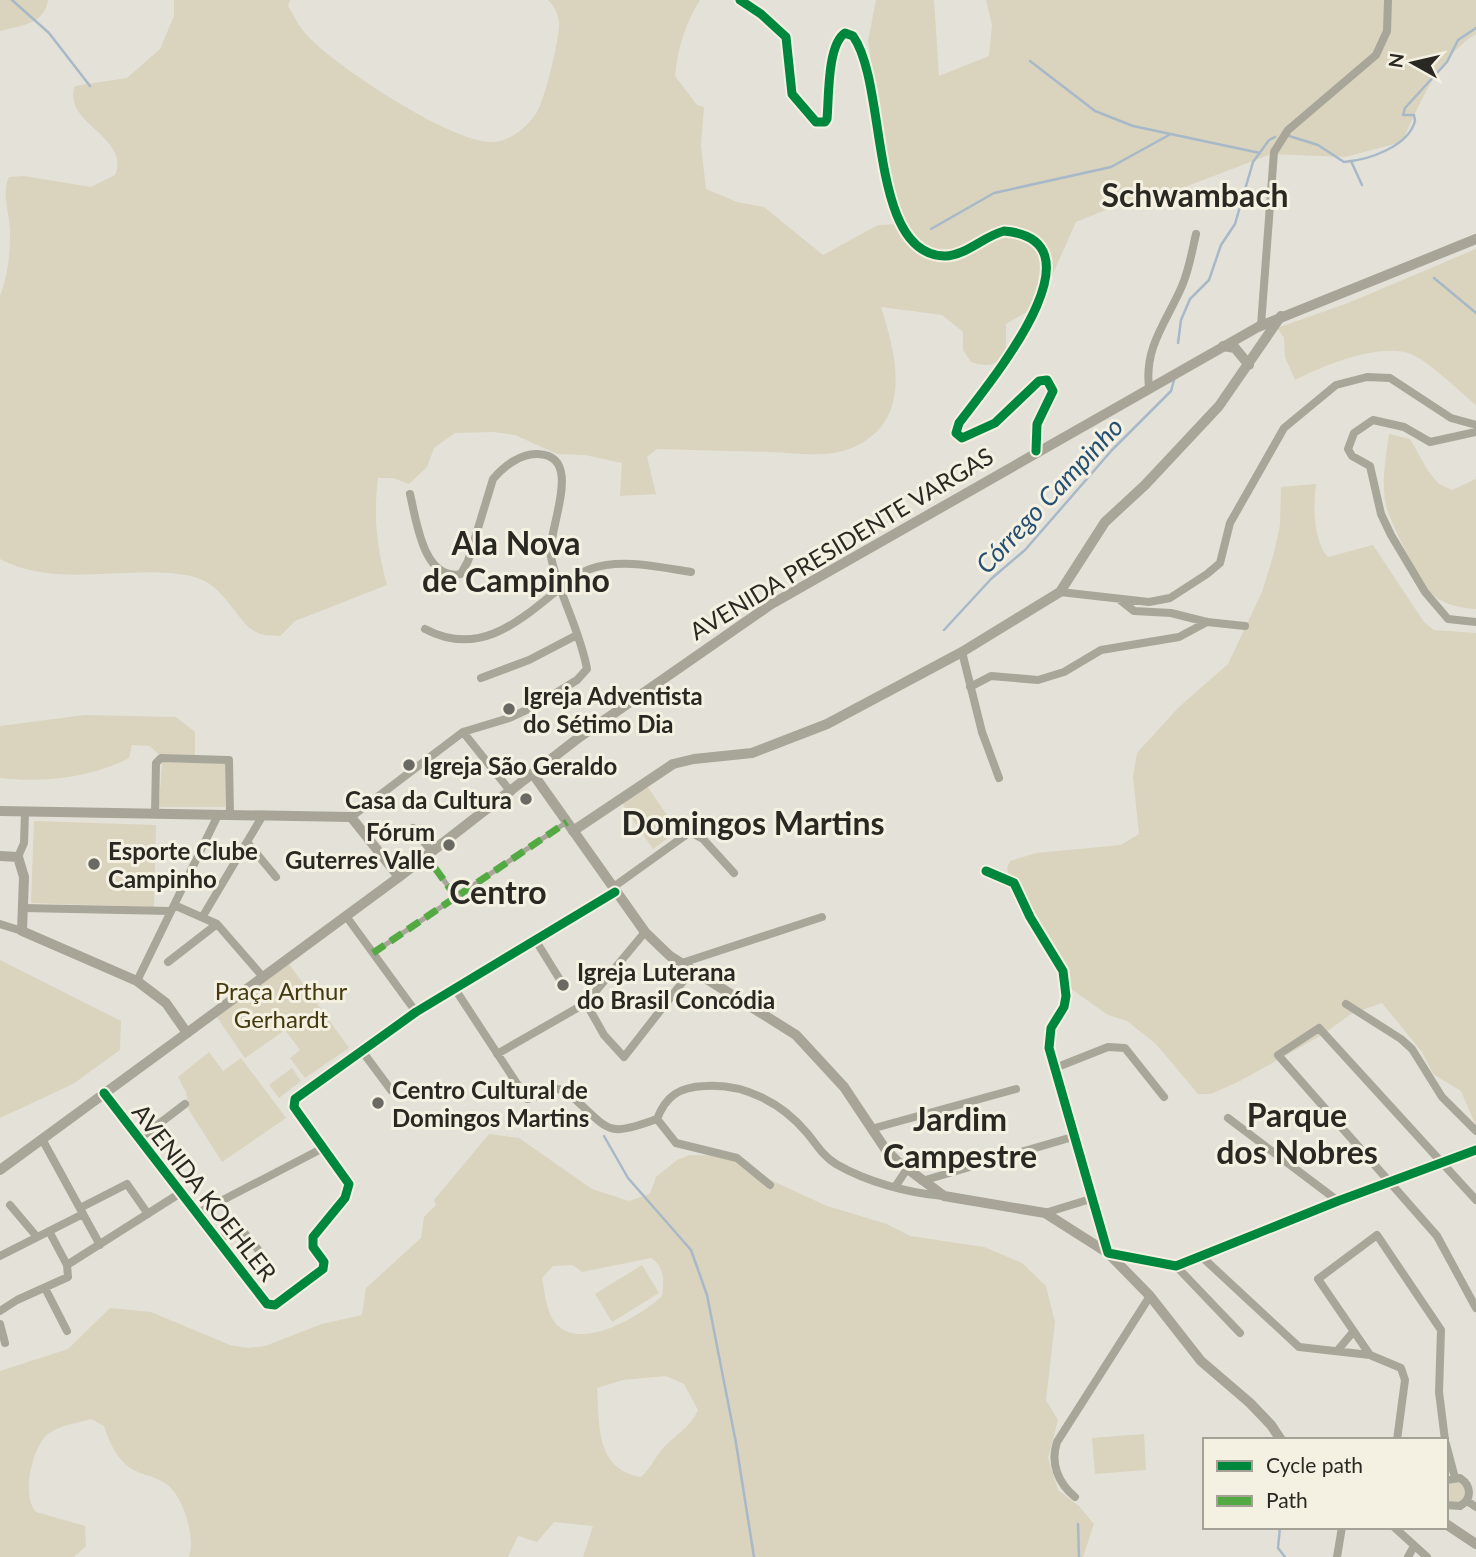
<svg xmlns="http://www.w3.org/2000/svg" width="1476" height="1557" font-family="Lato,sans-serif">
<rect width="100%" height="100%" fill="#e4e1d9"/>
<!-- green -->
<path fill="#dad3bd" fill-rule="evenodd" d="M 0,0 L 48,0 C 44,25 21,25 0,31 Z
M 174,0 L 290,0 L 288,6 C 294,15 298,25 305,33 C 331,64 452,143 491,142 C 509,142 525,129 535,115 C 544,105 560,37 559,23 C 558,13 555,7 548,0 L 700,0 C 685,24 678,47 675,76 L 697,105 L 704,107 L 701,146 L 706,189 L 737,202 L 764,207 L 823,255 L 878,225 L 898,224 L 868,41 L 876,0 L 934,0 L 939,76 L 989,56 L 992,25 L 986,0 L 1476,0 L 1476,34 C 1438,57 1420,103 1402,142 L 1345,157 L 1271,154 L 1151,200 L 1108,209 L 1076,222 L 1039,305 L 1006,324 L 1006,356 C 995,366 985,367 971,362 L 963,350 L 963,332 L 942,315 L 881,307 C 897,357 914,424 849,449 C 825,458 794,453 769,452 C 732,451 694,450 657,449 L 647,457 L 656,494 L 620,496 L 622,463 L 585,455 L 557,454 L 515,435 L 494,432 L 455,433 L 434,448 L 427,467 L 409,484 L 393,478 L 378,478 C 373,517 377,548 387,585 L 295,621 L 280,636 C 273,635 264,636 258,633 C 237,625 226,583 191,576 C 129,563 58,590 0,559 L 0,296 C 8,275 10,255 10,231 C 10,213 1,194 9,177 L 24,176 L 91,187 L 115,175 C 131,136 61,123 75,86 L 127,78 L 160,49 L 174,16 Z
M 1476,249 L 1476,405 C 1459,391 1431,363 1411,354 C 1380,342 1322,366 1295,380 L 1285,357 L 1284,338 L 1277,328 L 1348,303 Z
M 1389,434 L 1410,439 L 1428,471 L 1439,484 L 1452,490 L 1476,479 L 1476,609 C 1459,608 1438,603 1427,589 C 1417,575 1390,522 1386,505 C 1381,482 1386,457 1389,434 Z
M 1316,484 C 1313,505 1313,541 1328,557 L 1373,545 L 1424,622 L 1434,630 L 1476,633 L 1476,1126 L 1461,1091 L 1433,1074 L 1422,1052 L 1382,1003 L 1351,1014 L 1322,1035 L 1240,1081 L 1211,1094 L 1198,1094 L 1156,1044 L 1127,1021 L 1108,1015 L 1067,986 L 1016,902 L 1007,868 L 1010,861 L 1036,853 L 1121,845 L 1139,834 L 1133,777 L 1137,753 L 1179,707 L 1228,664 L 1262,592 L 1274,553 L 1280,525 L 1281,487 Z
M 85,715 L 176,717 L 195,732 L 195,755 L 158,754 L 150,746 L 132,745 L 129,758 C 91,778 42,783 0,778 L 0,726 Z
M 162,762 L 225,763 L 225,807 L 159,807 Z
M 647,786 L 678,831 L 653,849 L 622,803 Z
M 34,821 L 156,825 L 154,907 L 31,903 Z
M 0,960 L 121,1021 L 120,1050 L 73,1084 L 0,1118 Z
M 289,964 L 349,1048 L 305,1078 L 290,1058 L 300,1050 L 285,1030 L 245,1058 L 216,1016 Z
M 209,1052 L 223,1071 L 241,1058 L 286,1118 L 222,1162 L 189,1110 L 186,1092 L 178,1077 Z
M 292,1068 L 301,1081 L 279,1098 L 269,1085 Z
M 489,1134 L 519,1138 L 592,1189 L 629,1201 L 650,1194 L 656,1177 L 677,1160 L 690,1155 L 732,1156 L 766,1178 L 827,1206 L 887,1224 L 910,1236 L 984,1247 L 1022,1263 L 1046,1286 L 1055,1322 L 1046,1400 L 1058,1420 L 1048,1458 L 1058,1490 L 1079,1506 L 1094,1524 L 1083,1557 L 583,1557 L 593,1526 L 554,1522 L 537,1542 L 518,1536 L 508,1557 L 189,1557 C 196,1538 183,1494 165,1483 C 153,1475 137,1475 125,1464 C 114,1453 109,1441 104,1426 L 91,1419 C 77,1423 60,1425 48,1434 C 32,1447 21,1496 36,1512 L 85,1526 L 86,1546 L 74,1557 L 0,1557 L 0,1371 L 68,1349 L 110,1308 L 151,1312 L 230,1345 L 248,1348 L 265,1346 L 322,1324 L 362,1315 L 366,1288 L 421,1238 L 424,1217 L 436,1205 L 434,1200 ZM 651,1258 C 665,1267 664,1281 662,1296 C 642,1315 583,1351 557,1325 C 546,1313 545,1293 542,1278 L 553,1266 L 573,1265 L 582,1272 ZM 666,1376 L 684,1384 L 698,1410 C 691,1427 674,1436 662,1449 C 655,1458 650,1469 641,1477 C 594,1469 600,1423 597,1388 L 623,1380 Z
M 642,1265 L 659,1293 L 612,1322 L 595,1294 Z
M 1144,1434 L 1146,1470 L 1095,1474 L 1092,1438 Z
M 1456,1480 L 1463,1483 L 1466,1495 L 1459,1504 L 1446,1501 L 1446,1483 Z"/>
<g fill="none" stroke-linecap="round" stroke-linejoin="round">
<!-- stream -->
<path stroke="#a7b9c8" stroke-width="2.5" d="M 12,0 L 49,33 L 90,86
M 1030,61 L 1095,111 L 1133,126 L 1260,153
M 1289,136 L 1318,145 L 1344,162 C 1368,160 1408,147 1415,121 L 1414,115 L 1403,115 L 1405,108 L 1447,62 L 1458,40 L 1476,28
M 1351,161 L 1362,185
M 931,229 L 994,193 L 1111,167 L 1169,135
M 1434,278 L 1476,313
M 1178,343 L 1181,320 L 1190,299 L 1209,280 L 1221,245 L 1235,224 L 1253,162 L 1269,140 L 1275,137
M 944,630 L 991,579 L 1025,550 L 1112,450 L 1171,391 L 1174,380
M 604,1136 L 628,1178 L 691,1250 L 707,1295 L 736,1443 L 754,1557
M 1078,1524 L 1079,1557
M 1280,1527 L 1278,1548 L 1285,1557"/>
<!-- pedestrian -->
<path stroke="#a8a599" stroke-width="5" d="M 435,868 L 456,897
M 373,953 L 567,822"/>
<!-- minor -->
<path stroke="#a8a599" stroke-width="8" d="M 740,0 L 761,14 L 786,37 L 792,94 L 816,122 L 825,122 L 827,119 C 829,98 827,45 845,33 L 853,36 C 888,85 868,255 945,256 C 965,256 984,236 1004,231 C 1111,240 985,388 959,423 L 956,433 L 962,438 L 995,423 L 1039,381 L 1047,380 L 1053,391 L 1037,424 L 1036,451
M 1261,325 L 1274,152 L 1288,130 L 1376,55 L 1387,31 L 1388,0
M 1149,387 C 1144,347 1167,321 1182,286 C 1189,270 1192,251 1196,234
M 1476,432 L 1430,442 L 1404,427 L 1373,420 L 1354,433 L 1348,449 L 1352,456 L 1370,466 L 1381,514 L 1391,535 L 1425,592 L 1448,619 L 1476,622
M 1060,592 L 1149,602 L 1170,598 L 1207,574 L 1220,563 L 1230,523 L 1284,428 L 1336,385 L 1367,377 L 1390,378 L 1451,418 L 1476,425
M 1120,600 L 1134,611 L 1171,613 L 1207,622 L 1245,626
M 425,629 C 476,656 514,626 554,593 C 565,585 576,574 590,569 C 622,558 658,567 691,572
M 962,652 L 982,732 L 999,778
M 481,678 L 529,660 L 577,635
M 970,687 L 991,676 L 1038,680 L 1064,672 L 1101,650 L 1179,637 L 1207,622
M 463,732 L 511,792
M 155,814 L 156,763 L 161,758 L 229,760 L 230,815
M 351,817 L 463,732 L 509,718 L 535,706 L 577,680 L 587,669 C 580,630 559,595 551,557 C 546,531 586,456 538,454 C 521,453 504,466 493,479 L 468,561 L 461,574 C 423,582 416,518 410,494
M 413,828 L 432,852
M 247,842 L 276,877
M 18,857 L 24,843 L 25,812
M 986,871 L 1014,883 L 1030,917 L 1063,971 L 1066,996 L 1064,1007 L 1051,1028 L 1049,1048 L 1108,1253 L 1176,1266 L 1338,1201 L 1476,1150
M 612,888 L 690,832 L 703,839 L 734,873
M 174,905 L 217,924 L 263,977
M 23,908 L 171,911
M 203,916 L 263,815
M 346,916 L 416,1012
M 0,924 L 22,931
M 536,941 L 562,983
M 168,962 L 217,924
M 682,963 L 822,917
M 137,981 L 218,815
M 455,989 L 527,1099 C 538,1099 547,1087 558,1089 C 565,1090 571,1096 576,1100 C 611,1133 609,1136 657,1119
M 586,1003 L 604,1035 L 624,1057 L 692,970
M 1346,1004 L 1401,1039 L 1412,1049 L 1442,1097 L 1476,1131
M 362,1051 L 391,1090
M 497,1054 L 586,1003 L 645,932
M 1055,1068 L 1108,1047 L 1125,1048 L 1164,1097
M 1228,1118 L 1338,1201
M 657,1119 C 666,1096 679,1087 705,1086 C 744,1083 782,1103 807,1133 C 817,1145 823,1156 836,1164 C 867,1182 908,1193 943,1196
M 657,1119 L 676,1143 L 737,1158 L 770,1185
M 871,1129 L 1016,1089
M 42,1139 L 100,1245
M 139,1139 L 185,1104
M 922,1181 L 1076,1136
M 895,1187 L 907,1169
M 1476,1200 L 1319,1028 L 1278,1055 L 1437,1236 L 1476,1308
M 10,1205 L 37,1237
M 80,1208 L 127,1184 L 148,1214
M 198,1213 L 325,1147
M 1045,1213 L 1094,1198
M 218,1239 L 242,1230 L 260,1252
M 0,1256 L 83,1214
M 1202,1257 L 1299,1347 L 1370,1355 L 1401,1368 L 1405,1380 L 1397,1440
M 67,1265 L 182,1192
M 1176,1266 L 1240,1333
M 46,1290 L 67,1331
M 0,1311 L 17,1300 L 68,1277 L 67,1265 L 49,1231
M 0,1324 L 5,1343
M 1337,1351 L 1353,1332
M 1370,1355 L 1318,1279 L 1377,1235 L 1441,1330 L 1439,1392 L 1445,1440
M 1446,1444 L 1455,1478
M 1446,1480 L 1460,1478 C 1472,1486 1472,1499 1460,1506 L 1446,1505
M 1075,1497 C 1058,1483 1050,1463 1057,1442 L 1150,1296
M 1467,1501 L 1476,1507
M 1394,1527 L 1427,1557
M 1337,1557 L 1342,1527
M 1408,1557 L 1414,1546"/>
<!-- tertiary -->
<path stroke="#a8a599" stroke-width="10" d="M 1223,346 L 1235,348 L 1249,365
M 573,831 L 673,764 L 694,759 L 752,753 L 827,724 L 962,652 L 1060,592 L 1105,522 L 1145,485 L 1219,406 L 1281,316
M 104,1093 L 267,1304 L 275,1305 L 323,1269 L 324,1262 L 313,1247 L 313,1237 L 345,1198 L 349,1184 L 294,1107 L 295,1099 L 416,1012 L 615,892
M 0,1170 L 187,1033"/>
<!-- secondary -->
<path stroke="#a8a497" stroke-width="10" d="M 533,774 L 645,932 L 670,956 L 796,1035 L 844,1087 L 886,1150 L 897,1161 L 944,1196 L 1045,1213 L 1108,1253 L 1150,1296 L 1201,1361 L 1250,1403 L 1271,1425 L 1281,1440
M 0,811 L 351,817 L 399,877
M 0,856 L 18,857 L 24,877 L 22,931 L 137,981 L 166,1003 L 187,1033 L 399,877 L 577,739 L 770,605 L 1258,327 L 1476,239
M 1446,1524 L 1476,1544"/>
<!-- quiet -->
<path stroke="#53aa43" stroke-width="7" stroke-dasharray="14 7" stroke-linecap="butt" d="M 435,868 L 456,897
M 373,953 L 567,822"/>
<!-- cycleway casing -->
<g stroke="#f5f1e2" stroke-width="13">
<path id="cycleway" d="M 740,0 L 761,14 L 786,37 L 792,94 L 816,122 L 825,122 L 827,119 C 829,98 827,45 845,33 L 853,36 C 888,85 868,255 945,256 C 965,256 984,236 1004,231 C 1111,240 985,388 959,423 L 956,433 L 962,438 L 995,423 L 1039,381 L 1047,380 L 1053,391 L 1037,424 L 1036,451
M 986,871 L 1014,883 L 1030,917 L 1063,971 L 1066,996 L 1064,1007 L 1051,1028 L 1049,1048 L 1108,1253 L 1176,1266 L 1338,1201 L 1476,1150
M 104,1093 L 267,1304 L 275,1305 L 323,1269 L 324,1262 L 313,1247 L 313,1237 L 345,1198 L 349,1184 L 294,1107 L 295,1099 L 416,1012 L 615,892"/>
</g>
<!-- cycleway -->
<use href="#cycleway" stroke="#00873e" stroke-width="9"/>
</g>
<!-- markers -->
<g fill="#6b6963" stroke="#f5f1e2" stroke-width="2.5">
<circle cx="509" cy="709" r="7"/>
<circle cx="409" cy="765" r="7"/>
<circle cx="526" cy="799" r="7"/>
<circle cx="449" cy="845" r="7"/>
<circle cx="94" cy="864" r="7"/>
<circle cx="563" cy="985" r="7"/>
<circle cx="378" cy="1103" r="7"/>
</g>
<g text-anchor="middle" dominant-baseline="central" stroke-width="6" stroke-linejoin="round" paint-order="stroke">
<!-- street labels -->
<g font-size="24" fill="#2a2823" stroke="#f5f1e2">
<text transform="translate(841 543) rotate(-31)">AVENIDA PRESIDENTE VARGAS</text>
<text transform="translate(205 1192) rotate(52)">AVENIDA KOEHLER</text>
</g>
<!-- poi labels -->
<g font-size="24" font-weight="bold" fill="#2a2823" stroke="#f5f1e2" text-anchor="start">
<text x="523" y="695">Igreja Adventista<tspan x="523" dy="28">do Sétimo Dia</tspan></text>
<text x="423" y="765">Igreja São Geraldo</text>
<text x="512" y="799" text-anchor="end">Casa da Cultura</text>
<text x="435" y="831" text-anchor="end">Fórum<tspan x="435" dy="28">Guterres Valle</tspan></text>
<text x="108" y="850">Esporte Clube<tspan x="108" dy="28">Campinho</tspan></text>
<text x="577" y="971">Igreja Luterana<tspan x="577" dy="28">do Brasil Concódia</tspan></text>
<text x="392" y="1089">Centro Cultural de<tspan x="392" dy="28">Domingos Martins</tspan></text>
</g>
<!-- park labels -->
<g font-size="24" fill="#453a0f" stroke="#f5f1e2">
<text x="281" y="990">Praça Arthur<tspan x="281" dy="28">Gerhardt</tspan></text>
</g>
<!-- water labels -->
<g font-size="26" font-style="italic" fill="#255074" stroke="#f5f1e2">
<text transform="translate(1049 495) rotate(-47)">Córrego Campinho</text>
</g>
<!-- district labels -->
<g font-size="32" font-weight="bold" fill="#2a2823" stroke="#f5f1e2">
<text x="1195" y="194">Schwambach</text>
<text x="516" y="542">Ala Nova<tspan x="516" dy="37">de Campinho</tspan></text>
<text x="753" y="822">Domingos Martins</text>
<text x="498" y="891">Centro</text>
<text x="1297" y="1114">Parque<tspan x="1297" dy="37">dos Nobres</tspan></text>
<text x="960" y="1118">Jardim<tspan x="960" dy="37">Campestre</tspan></text>
</g>
</g>
<!-- legend -->
<rect x="1203" y="1438" width="245" height="91" fill="#f5f1e2" stroke="#a4a196" stroke-width="2"/>
<rect x="1217" y="1461" width="35" height="10" fill="#00873e" stroke="#a4a196" stroke-width="2"/>
<text x="1266" y="1473" font-size="21" fill="#2a2823">Cycle path</text>
<rect x="1217" y="1496" width="35" height="10" fill="#53aa43" stroke="#a4a196" stroke-width="2"/>
<text x="1266" y="1508" font-size="21" fill="#2a2823">Path</text>
<!-- north arrow -->
<g transform="translate(1413 63) rotate(278)" stroke="#f5f1e2" stroke-width="5" paint-order="stroke">
<path d="M0-5L12 26L0 18L-12 26Z" fill="#2a2823"/>
<text y="-10" font-size="19" font-weight="bold" text-anchor="middle" fill="#2a2823">N</text>
</g>
</svg>
